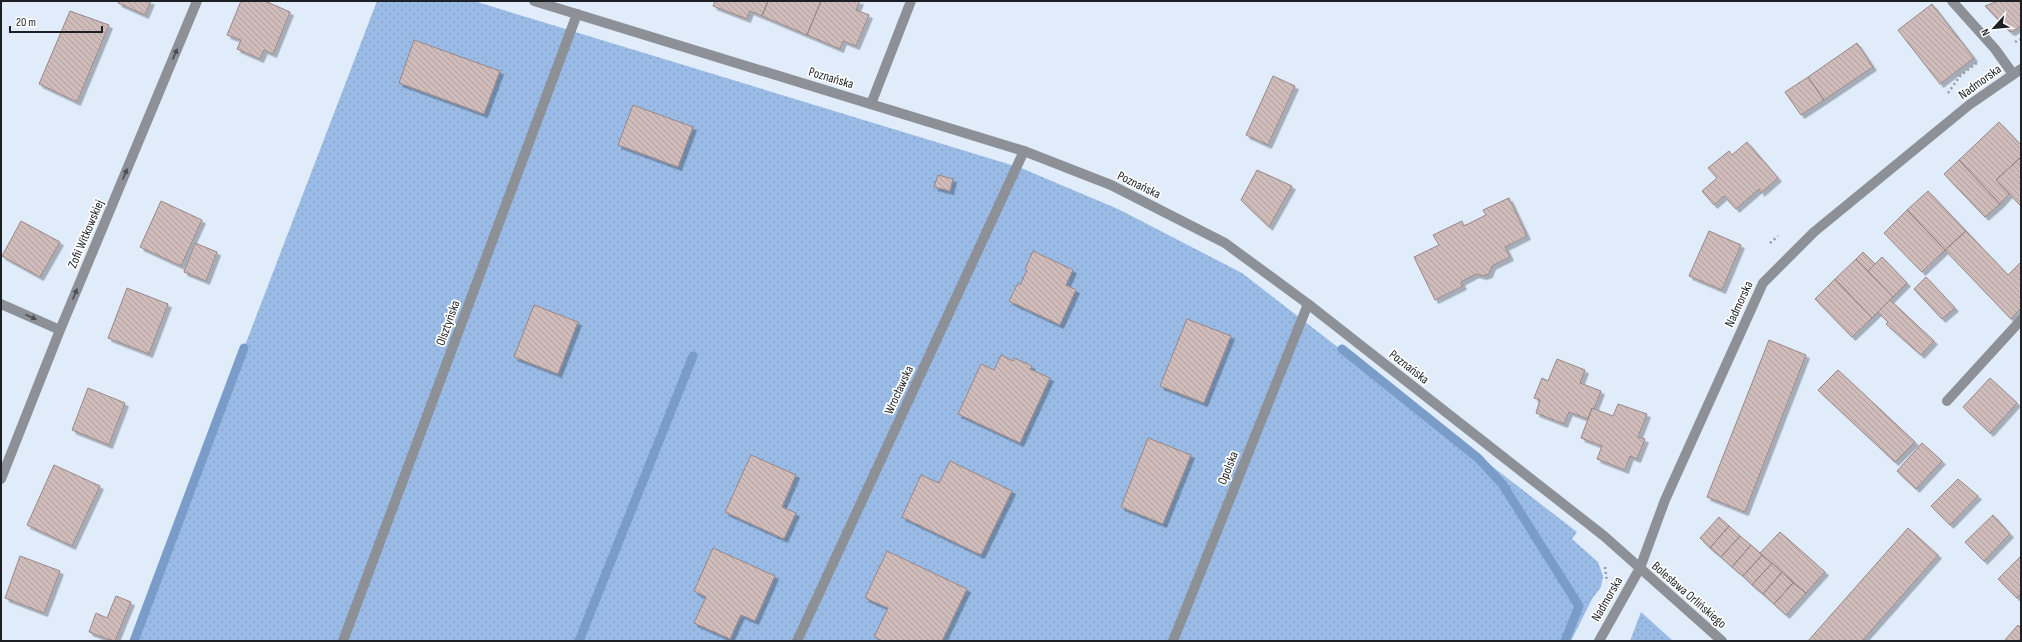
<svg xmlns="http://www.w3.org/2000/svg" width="2022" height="642" font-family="'Sofia Sans Condensed',sans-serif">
<defs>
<pattern id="green-dots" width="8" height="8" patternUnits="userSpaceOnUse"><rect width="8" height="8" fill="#9abbe5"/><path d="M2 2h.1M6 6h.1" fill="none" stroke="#84a0c4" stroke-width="1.8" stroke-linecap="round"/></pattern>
<pattern id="building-back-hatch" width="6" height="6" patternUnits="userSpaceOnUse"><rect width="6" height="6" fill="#cfbbba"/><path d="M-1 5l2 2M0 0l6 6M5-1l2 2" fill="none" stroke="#b1a0a0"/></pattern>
<filter id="shadow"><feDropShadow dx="3.5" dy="3.5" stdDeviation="0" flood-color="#0004"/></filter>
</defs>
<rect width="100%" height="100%" fill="#e0ecfa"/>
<!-- green -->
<path fill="url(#green-dots)" d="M 377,1 L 474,1 L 1021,168 L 1118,209 L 1242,273 L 1577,532 L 1572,539 L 1598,562 L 1603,576 L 1601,587 L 1592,599 L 1571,641 L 134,641 L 244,348 Z
M 1641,612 L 1673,641 L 1630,641 Z"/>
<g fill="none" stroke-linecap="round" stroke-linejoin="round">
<!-- stream -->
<path stroke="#799cc8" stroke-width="9" d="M 1342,349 L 1478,458 L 1503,485 L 1579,606 L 1565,641
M 134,641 L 244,348
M 579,641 L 693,356"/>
</g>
<!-- building -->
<path fill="url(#building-back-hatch)" stroke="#998686" filter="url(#shadow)" d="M 119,1 L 151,1 L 145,15 L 118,3 Z
M 241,1 L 265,1 L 290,12 L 273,54 L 264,50 L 260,59 L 237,49 L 241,40 L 227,35 Z
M 715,1 L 768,1 L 762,16 L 750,11 L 747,19 L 713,6 Z
M 768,1 L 821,1 L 807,35 L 762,16 Z
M 821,1 L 860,1 L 856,10 L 869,15 L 856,46 L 843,41 L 840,49 L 807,35 Z
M 1998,1 L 2021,1 L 2021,26 L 2012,32 L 2009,31 L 1985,6 Z
M 1932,4 L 1974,58 L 1940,84 L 1898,30 Z
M 70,11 L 109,25 L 77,102 L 39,84 Z
M 414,40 L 500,71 L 484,114 L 399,83 Z
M 1857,43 L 1873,67 L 1824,100 L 1808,77 Z
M 1273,76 L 1295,86 L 1268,145 L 1246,135 Z
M 1808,77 L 1824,100 L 1801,115 L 1785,92 Z
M 633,105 L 693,127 L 678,167 L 618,145 Z
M 1999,122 L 2021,145 L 2021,157 L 1996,180 L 2009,194 L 2000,204 L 1959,160 Z
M 1747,142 L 1778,178 L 1761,193 L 1759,189 L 1736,209 L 1724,196 L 1714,205 L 1702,191 L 1717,178 L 1708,168 L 1729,151 L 1732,155 Z
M 2021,157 L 2021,206 L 1996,180 Z
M 1959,160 L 2000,204 L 1985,217 L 1944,174 Z
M 1257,170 L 1292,186 L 1269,227 L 1241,200 Z
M 938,175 L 953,179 L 950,191 L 934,187 Z
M 1928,191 L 1966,231 L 1945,250 L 1907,210 Z
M 1509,198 L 1527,236 L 1505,247 L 1510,257 L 1492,266 L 1489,274 L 1483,276 L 1476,274 L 1461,282 L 1463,286 L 1435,300 L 1414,257 L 1439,245 L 1433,235 L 1462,221 L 1464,226 L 1486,215 L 1483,210 Z
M 161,201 L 202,220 L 181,266 L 140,247 Z
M 1907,210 L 1945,250 L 1922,272 L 1884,233 Z
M 21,221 L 60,242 L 40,277 L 2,256 Z
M 1709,231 L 1741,245 L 1722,290 L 1689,276 Z
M 1966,231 L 2008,275 L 2021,262 L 2021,308 L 2011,319 L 1945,250 Z
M 195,243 L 217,252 L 206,281 L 184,272 Z
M 1033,251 L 1073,270 L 1066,285 L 1076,290 L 1060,325 L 1009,301 L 1018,283 L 1020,285 L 1027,270 L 1025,269 Z
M 1863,252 L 1875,264 L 1868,271 L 1856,259 Z
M 1882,257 L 1907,283 L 1893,297 L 1868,271 Z
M 1856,259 L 1893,297 L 1872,318 L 1835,279 Z
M 1926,277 L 1955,308 L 1942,319 L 1914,289 Z
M 1835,279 L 1872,318 L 1852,337 L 1815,299 Z
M 127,288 L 168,304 L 149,354 L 108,338 Z
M 1890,300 L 1934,341 L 1921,355 L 1886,324 L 1888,322 L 1878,312 Z
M 534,305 L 578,322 L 558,374 L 514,357 Z
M 1187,319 L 1231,336 L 1204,403 L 1160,386 Z
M 1769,340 L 1806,355 L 1745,512 L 1707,497 Z
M 1001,355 L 1013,361 L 1014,358 L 1032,366 L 1030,369 L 1050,378 L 1020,443 L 958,414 L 981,364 L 994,370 Z
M 1557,359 L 1585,370 L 1580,383 L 1601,391 L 1594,409 L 1592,408 L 1588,419 L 1569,412 L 1564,424 L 1536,413 L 1540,400 L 1534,398 L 1542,378 L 1548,381 Z
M 1838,370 L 1915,442 L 1895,462 L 1818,390 Z
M 1990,378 L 2017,403 L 1990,433 L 1963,407 Z
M 88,388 L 125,403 L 109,445 L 72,430 Z
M 1618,404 L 1647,414 L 1638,437 L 1645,439 L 1637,459 L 1630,456 L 1625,470 L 1597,459 L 1602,446 L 1581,438 L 1592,408 L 1613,416 Z
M 1148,438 L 1191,455 L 1163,524 L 1121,507 Z
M 1922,443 L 1942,461 L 1916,489 L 1897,471 Z
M 751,455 L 796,475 L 782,507 L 796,513 L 784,539 L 725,512 Z
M 950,461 L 1012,491 L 981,555 L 902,517 L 921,475 L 939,483 Z
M 54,465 L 100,486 L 72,546 L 27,525 Z
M 1958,479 L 1978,496 L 1950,525 L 1931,506 Z
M 1993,515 L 2010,534 L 1984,561 L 1965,542 Z
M 1719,517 L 1729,526 L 1710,548 L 1700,538 Z
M 1729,526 L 1740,536 L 1721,557 L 1710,548 Z
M 1908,528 L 1938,555 L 1862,641 L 1808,641 Z
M 1780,532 L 1825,572 L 1806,593 L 1760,553 Z
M 1740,536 L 1751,545 L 1732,567 L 1721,557 Z
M 1751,545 L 1762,555 L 1743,576 L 1732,567 Z
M 713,548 L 775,576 L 755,621 L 741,615 L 730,639 L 694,623 L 706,597 L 694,591 Z
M 887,551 L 967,589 L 942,641 L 883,641 L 874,637 L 888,608 L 865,598 Z
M 1762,555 L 1772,563 L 1752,585 L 1743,576 Z
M 20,556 L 60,571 L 44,613 L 5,598 Z
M 2021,556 L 2021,593 L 2017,598 L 1998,579 Z
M 1772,563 L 1782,572 L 1763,594 L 1752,585 Z
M 1782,572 L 1793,583 L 1774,604 L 1763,594 Z
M 1793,583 L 1806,593 L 1786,615 L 1774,604 Z
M 116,596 L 131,602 L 115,641 L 113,641 L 89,632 L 96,613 L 107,618 Z
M 2018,625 L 2021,628 L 2021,641 L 2004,641 Z"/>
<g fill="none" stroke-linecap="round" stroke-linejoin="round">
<!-- path -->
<path stroke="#929ba5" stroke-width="2.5" stroke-dasharray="2 3" stroke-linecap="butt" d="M 2015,42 L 2021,39
M 1948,93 L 1960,76 L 1978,62
M 1770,243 L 1778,236
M 1605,567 L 1607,582"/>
<!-- lane -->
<path stroke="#8d9197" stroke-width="10" d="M 1947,401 L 2021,320
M 343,641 L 577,14
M 797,641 L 1024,151"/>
<!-- street -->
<path stroke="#8d9197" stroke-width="10" d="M 534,1 L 1024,151 L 1111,185 L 1225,243 L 1308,304 L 1604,536 L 1722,641
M 1952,1 L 1995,49 L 2013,74
M 871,104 L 911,1
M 1,304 L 60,330
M 1,479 L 60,330 L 197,1
M 1173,641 L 1308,304
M 1599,641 L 1640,568 L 1665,500 L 1763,283 L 1814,232 L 1969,105 L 2021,69"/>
</g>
<!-- one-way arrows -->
<defs><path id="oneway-solid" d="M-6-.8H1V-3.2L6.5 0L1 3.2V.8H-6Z"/></defs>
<g fill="#494d53">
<use href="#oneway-solid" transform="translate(175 54) rotate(-67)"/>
<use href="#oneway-solid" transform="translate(125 174) rotate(-67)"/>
<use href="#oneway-solid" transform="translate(75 294) rotate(-67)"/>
<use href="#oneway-solid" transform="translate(31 317) rotate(24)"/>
</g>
<g text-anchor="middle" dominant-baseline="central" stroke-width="3.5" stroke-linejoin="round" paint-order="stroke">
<!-- street labels -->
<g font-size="13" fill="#1c2025" stroke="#fff">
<text transform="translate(831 78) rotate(17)">Poznańska</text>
<text transform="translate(1980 82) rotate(-36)">Nadmorska</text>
<text transform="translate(1139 185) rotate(26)">Poznańska</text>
<text transform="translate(86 234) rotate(-67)">Zofii Witkowskiej</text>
<text transform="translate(1739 304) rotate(-65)">Nadmorska</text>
<text transform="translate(448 323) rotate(-70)">Olsztyńska</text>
<text transform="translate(1409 367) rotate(38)">Poznańska</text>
<text transform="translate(899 390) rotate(-65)">Wrocławska</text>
<text transform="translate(1228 468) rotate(-68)">Opolska</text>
<text transform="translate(1689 595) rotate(41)">Bolesława Orlińskiego</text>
<text transform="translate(1607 599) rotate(-60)">Nadmorska</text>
</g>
</g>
<!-- border -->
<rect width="2022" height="642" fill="none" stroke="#1c2025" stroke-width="4"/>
<!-- north arrow -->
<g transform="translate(1994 28) rotate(243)" stroke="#ffffff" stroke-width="3" paint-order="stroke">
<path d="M0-3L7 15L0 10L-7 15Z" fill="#1c2025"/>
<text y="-6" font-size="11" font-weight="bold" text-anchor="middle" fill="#1c2025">N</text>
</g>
<!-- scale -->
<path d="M10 26v6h92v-6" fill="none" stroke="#1c2025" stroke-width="2"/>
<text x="16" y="26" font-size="12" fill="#1c2025" stroke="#ffffff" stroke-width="3" paint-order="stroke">20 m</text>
</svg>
